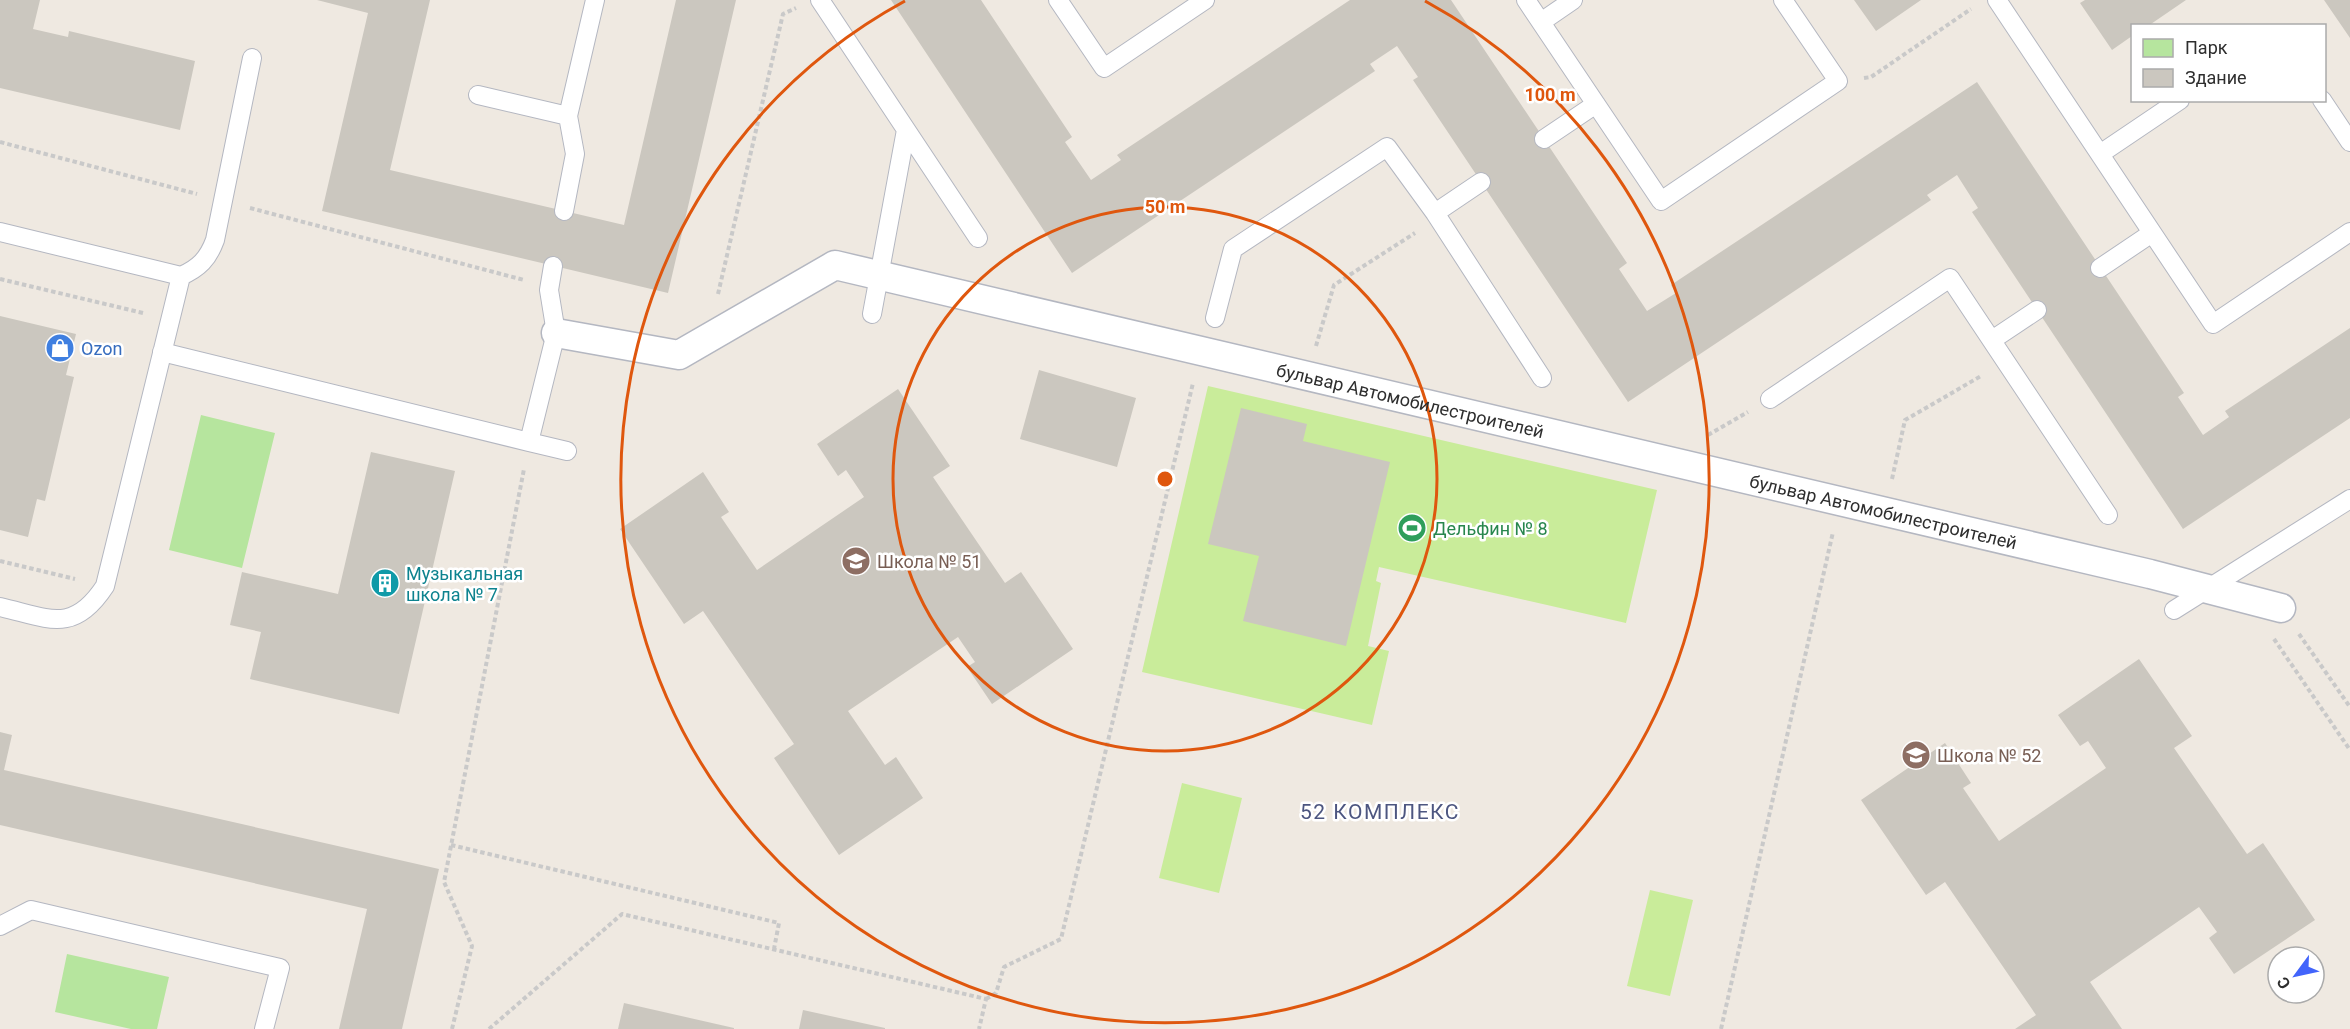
<svg xmlns="http://www.w3.org/2000/svg" width="2350" height="1029" font-family="Roboto,sans-serif">
<rect width="100%" height="100%" fill="#efe9e1"/>
<!-- green -->
<path fill="#b6e59e" d="M 201,415 L 275,433 L 242,568 L 169,550 Z
M 67,954 L 169,977 L 157,1029 L 131,1029 L 55,1012 Z"/>
<!-- pitch -->
<path fill="#c9ec9a" d="M 1208,386 L 1657,490 L 1626,623 L 1379,567 L 1376,581 L 1381,583 L 1368,646 L 1389,651 L 1372,725 L 1142,672 Z
M 1182,783 L 1242,798 L 1219,893 L 1159,878 Z
M 1650,890 L 1693,900 L 1670,996 L 1627,986 Z"/>
<!-- building -->
<path fill="#cbc7bf" d="M 0,0 L 40,0 L 33,29 L 68,37 L 69,31 L 195,61 L 180,130 L 0,88 Z
M 317,0 L 430,0 L 390,170 L 624,225 L 676,0 L 736,0 L 668,293 L 322,211 L 368,13 Z
M 891,0 L 981,0 L 1072,137 L 1065,142 L 1091,180 L 1121,160 L 1117,155 L 1350,0 L 1451,0 L 1627,263 L 1619,269 L 1647,311 L 1676,293 L 1671,285 L 1977,82 L 2184,393 L 2178,397 L 2203,435 L 2229,417 L 2225,411 L 2350,328 L 2350,418 L 2183,529 L 1972,212 L 1978,208 L 1957,175 L 1927,195 L 1931,200 L 1628,402 L 1413,80 L 1418,77 L 1397,46 L 1370,64 L 1375,71 L 1072,273 Z
M 1854,0 L 1921,0 L 1876,31 Z
M 2085,0 L 2186,0 L 2148,26 L 2132,26 L 2132,36 L 2112,50 L 2080,3 Z
M 2324,0 L 2350,0 L 2350,38 Z
M 0,316 L 76,334 L 66,375 L 74,377 L 45,501 L 37,499 L 28,537 L 0,530 Z
M 1039,370 L 1136,398 L 1117,467 L 1020,439 Z
M 898,389 L 950,466 L 933,477 L 1005,583 L 1021,572 L 1073,649 L 992,704 L 967,667 L 975,662 L 958,637 L 848,711 L 885,765 L 896,757 L 923,798 L 839,855 L 774,758 L 794,744 L 703,611 L 684,624 L 620,529 L 703,472 L 729,512 L 721,517 L 757,570 L 864,497 L 846,470 L 838,476 L 817,444 Z
M 1241,408 L 1307,424 L 1303,441 L 1390,462 L 1346,646 L 1243,621 L 1259,556 L 1208,544 Z
M 371,452 L 455,471 L 399,714 L 250,679 L 261,632 L 230,625 L 242,572 L 338,594 Z
M 2139,659 L 2192,736 L 2174,748 L 2247,854 L 2263,843 L 2315,920 L 2234,974 L 2209,938 L 2217,932 L 2199,907 L 2090,982 L 2122,1029 L 2015,1029 L 2036,1015 L 1945,882 L 1926,895 L 1861,800 L 1945,743 L 1971,783 L 1963,788 L 1999,841 L 2106,768 L 2088,741 L 2080,746 L 2058,715 Z
M 0,732 L 12,735 L 4,770 L 439,869 L 402,1029 L 339,1029 L 367,909 L 0,825 Z
M 624,1003 L 734,1028 L 734,1029 L 618,1029 Z
M 803,1010 L 885,1028 L 885,1029 L 799,1029 Z"/>
<g fill="none" stroke-linecap="round" stroke-linejoin="round">
<!-- service casing -->
<g stroke="#b4b7c1" stroke-width="20">
<path id="service" d="M 820,0 L 978,238
M 1058,0 L 1104,68 L 1205,0
M 1526,0 L 1661,201 L 1838,81 L 1783,0
M 1997,0 L 2213,324 L 2350,232
M 1541,22 L 1573,0
M 478,95 L 568,116 L 595,0
M 2322,100 L 2350,142
M 1544,139 L 1596,104
M 2100,154 L 2180,100
M 564,211 L 575,154 L 568,116
M 1435,213 L 1481,182
M 0,232 L 181,276 L 105,586 C 73,635 48,618 0,607
M 2100,268 L 2152,233
M 181,276 C 199,268 208,259 215,240 L 252,58
M 872,314 L 906,130
M 1215,318 L 1233,249 L 1387,147 L 1435,213 L 1542,378
M 1992,340 L 2037,310
M 162,352 L 529,442 L 556,333 L 549,290 L 553,266
M 1770,399 L 1950,278 L 2108,515
M 529,442 L 567,451
M 2174,610 L 2350,499
M 0,926 L 31,910 L 280,968 L 264,1029"/>
</g>
<!-- pedestrian casing -->
<g stroke="#b4b7c1" stroke-width="31">
<g id="pedestrian">
<path id="s1" d="M 556,333 L 679,355 L 835,265 L 2150,574 L 2281,608"/>
</g>
</g>
<!-- path -->
<path stroke="#c9c9c9" stroke-width="4" stroke-dasharray="4.5 3" stroke-linecap="butt" d="M 1864,78 L 1871,77 L 1971,9
M 0,142 L 197,194
M 250,208 L 524,280
M 0,279 L 143,313
M 718,294 L 783,14 L 796,8
M 1316,346 L 1334,285 L 1415,233
M 1708,435 L 1748,412
M 1892,479 L 1905,420 L 1981,376
M 0,561 L 75,579
M 2299,634 L 2350,707
M 2274,639 L 2350,750
M 451,845 L 779,923 L 774,949
M 986,999 L 996,993 L 1004,967 L 1061,939 L 1193,383
M 452,1029 L 472,946 L 444,882 L 524,469
M 489,1029 L 622,914 L 986,999 L 979,1029
M 1721,1029 L 1833,532"/>
<!-- service -->
<use href="#service" stroke="#fff" stroke-width="18"/>
<!-- pedestrian -->
<use href="#pedestrian" stroke="#fff" stroke-width="28"/>
</g>
<!-- distance rings -->
<g fill="none" stroke="#df570e" stroke-width="3">
<circle cx="1165" cy="479" r="272"/>
<path d="M1425 1A544 544 0 1 1 905 1"/>
</g>
<!-- icons -->
<defs>
<g id="shop-disc" transform="scale(1.5)"><circle r="9.5" fill="#3f7fe0" stroke="#fff"/><path d="M-5-2.5h2.3a2.7 3.5 0 0 1 5.4 0H5L5.5 6h-11ZM-1.5-2.5h3a1.5 2.3 0 0 0-3 0Z" fill="#fff"/></g>
<g id="stadium-disc" transform="scale(1.5)"><circle r="9.5" fill="#2e9e5b" stroke="#fff"/><path d="M0-5a6.5 5 0 1 0 0 10a6.5 5 0 1 0 0-10ZM-3.5-1.8h7v3.6h-7Z" fill="#fff"/></g>
<g id="school-disc" transform="scale(1.5)"><circle r="9.5" fill="#8d6e63" stroke="#fff"/><path d="M0-5L7-2L0 1L-7-2ZM-4 1L0 2.5L4 1V4Q0 6-4 4Z" fill="#fff"/></g>
<g id="building-disc" transform="scale(1.5)"><circle r="9.5" fill="#0f9aa8" stroke="#fff"/><path d="M-4-6H4V6H1V3H-1V6H-4ZM-2.5-4.3h1.7v1.8h-1.7ZM.8-4.3h1.7v1.8H.8ZM-2.5-1h1.7V.8h-1.7ZM.8-1h1.7V.8H.8Z" fill="#fff"/></g>
</defs>
<g fill-rule="evenodd">
<use href="#shop-disc" x="60" y="348"/>
<use href="#stadium-disc" x="1412" y="528"/>
<use href="#school-disc" x="856" y="561"/>
<use href="#building-disc" x="385" y="583"/>
<use href="#school-disc" x="1916" y="755"/>
</g>
<g text-anchor="middle" dominant-baseline="central" stroke-width="5" stroke-linejoin="round" paint-order="stroke">
<!-- shop labels -->
<g font-size="18" fill="#366cbe" stroke="#fff" text-anchor="start">
<text x="81" y="348">Ozon</text>
</g>
<!-- street labels -->
<g font-size="18" fill="#2e2e2e" stroke="#fff">
<text stroke="none"><textPath href="#s1" startOffset="896">бульвар Автомобилестроителей</textPath></text>
<text stroke="none"><textPath href="#s1" startOffset="1382">бульвар Автомобилестроителей</textPath></text>
</g>
<!-- leisure labels -->
<g font-size="18" fill="#27864d" stroke="#fff" text-anchor="start">
<text x="1433" y="528">Дельфин № 8</text>
</g>
<!-- education labels -->
<g font-size="18" fill="#785e54" stroke="#fff" text-anchor="start">
<text x="877" y="561">Школа № 51</text>
<text x="1937" y="755">Школа № 52</text>
</g>
<!-- culture labels -->
<g font-size="18" fill="#0d838f" stroke="#fff" text-anchor="start">
<text x="406" y="573">Музыкальная<tspan x="406" dy="21">школа № 7</tspan></text>
</g>
<!-- quarter labels -->
<g font-size="21" letter-spacing="1.5" fill="#4d5680" stroke="#fff">
<text x="1380" y="812">52 КОМПЛЕКС</text>
</g>
</g>
<circle cx="1165" cy="479" r="9" fill="#df570e" stroke="#fff" stroke-width="3"/>
<g font-size="18" text-anchor="middle" font-weight="bold" fill="#df570e" stroke="#fff" stroke-width="5" stroke-linejoin="round" paint-order="stroke">
<text x="1550" y="101">100 m</text>
<text x="1165" y="213">50 m</text>
</g>
<!-- legend -->
<rect x="2131" y="24" width="195" height="78" fill="#ffffff" stroke="#ababab" stroke-width="1.5"/>
<rect x="2143" y="39" width="30" height="18" fill="#b6e59e" stroke="#ababab" stroke-width="1.5"/>
<text x="2185" y="54" font-size="18" fill="#2e2e2e">Парк</text>
<rect x="2143" y="69" width="30" height="18" fill="#cbc7bf" stroke="#ababab" stroke-width="1.5"/>
<text x="2185" y="84" font-size="18" fill="#2e2e2e">Здание</text>
<!-- north arrow -->
<g transform="translate(2296 975) rotate(237)"><circle r="28" fill="#ffffff" stroke="#ababab" stroke-width="1.5"/>
<path d="M0-4.5L10 22L0 15L-10 22Z" fill="#4264fb"/>
<text y="-9" font-size="16" font-weight="bold" text-anchor="middle" fill="#2e2e2e">С</text>
</g>
</svg>
